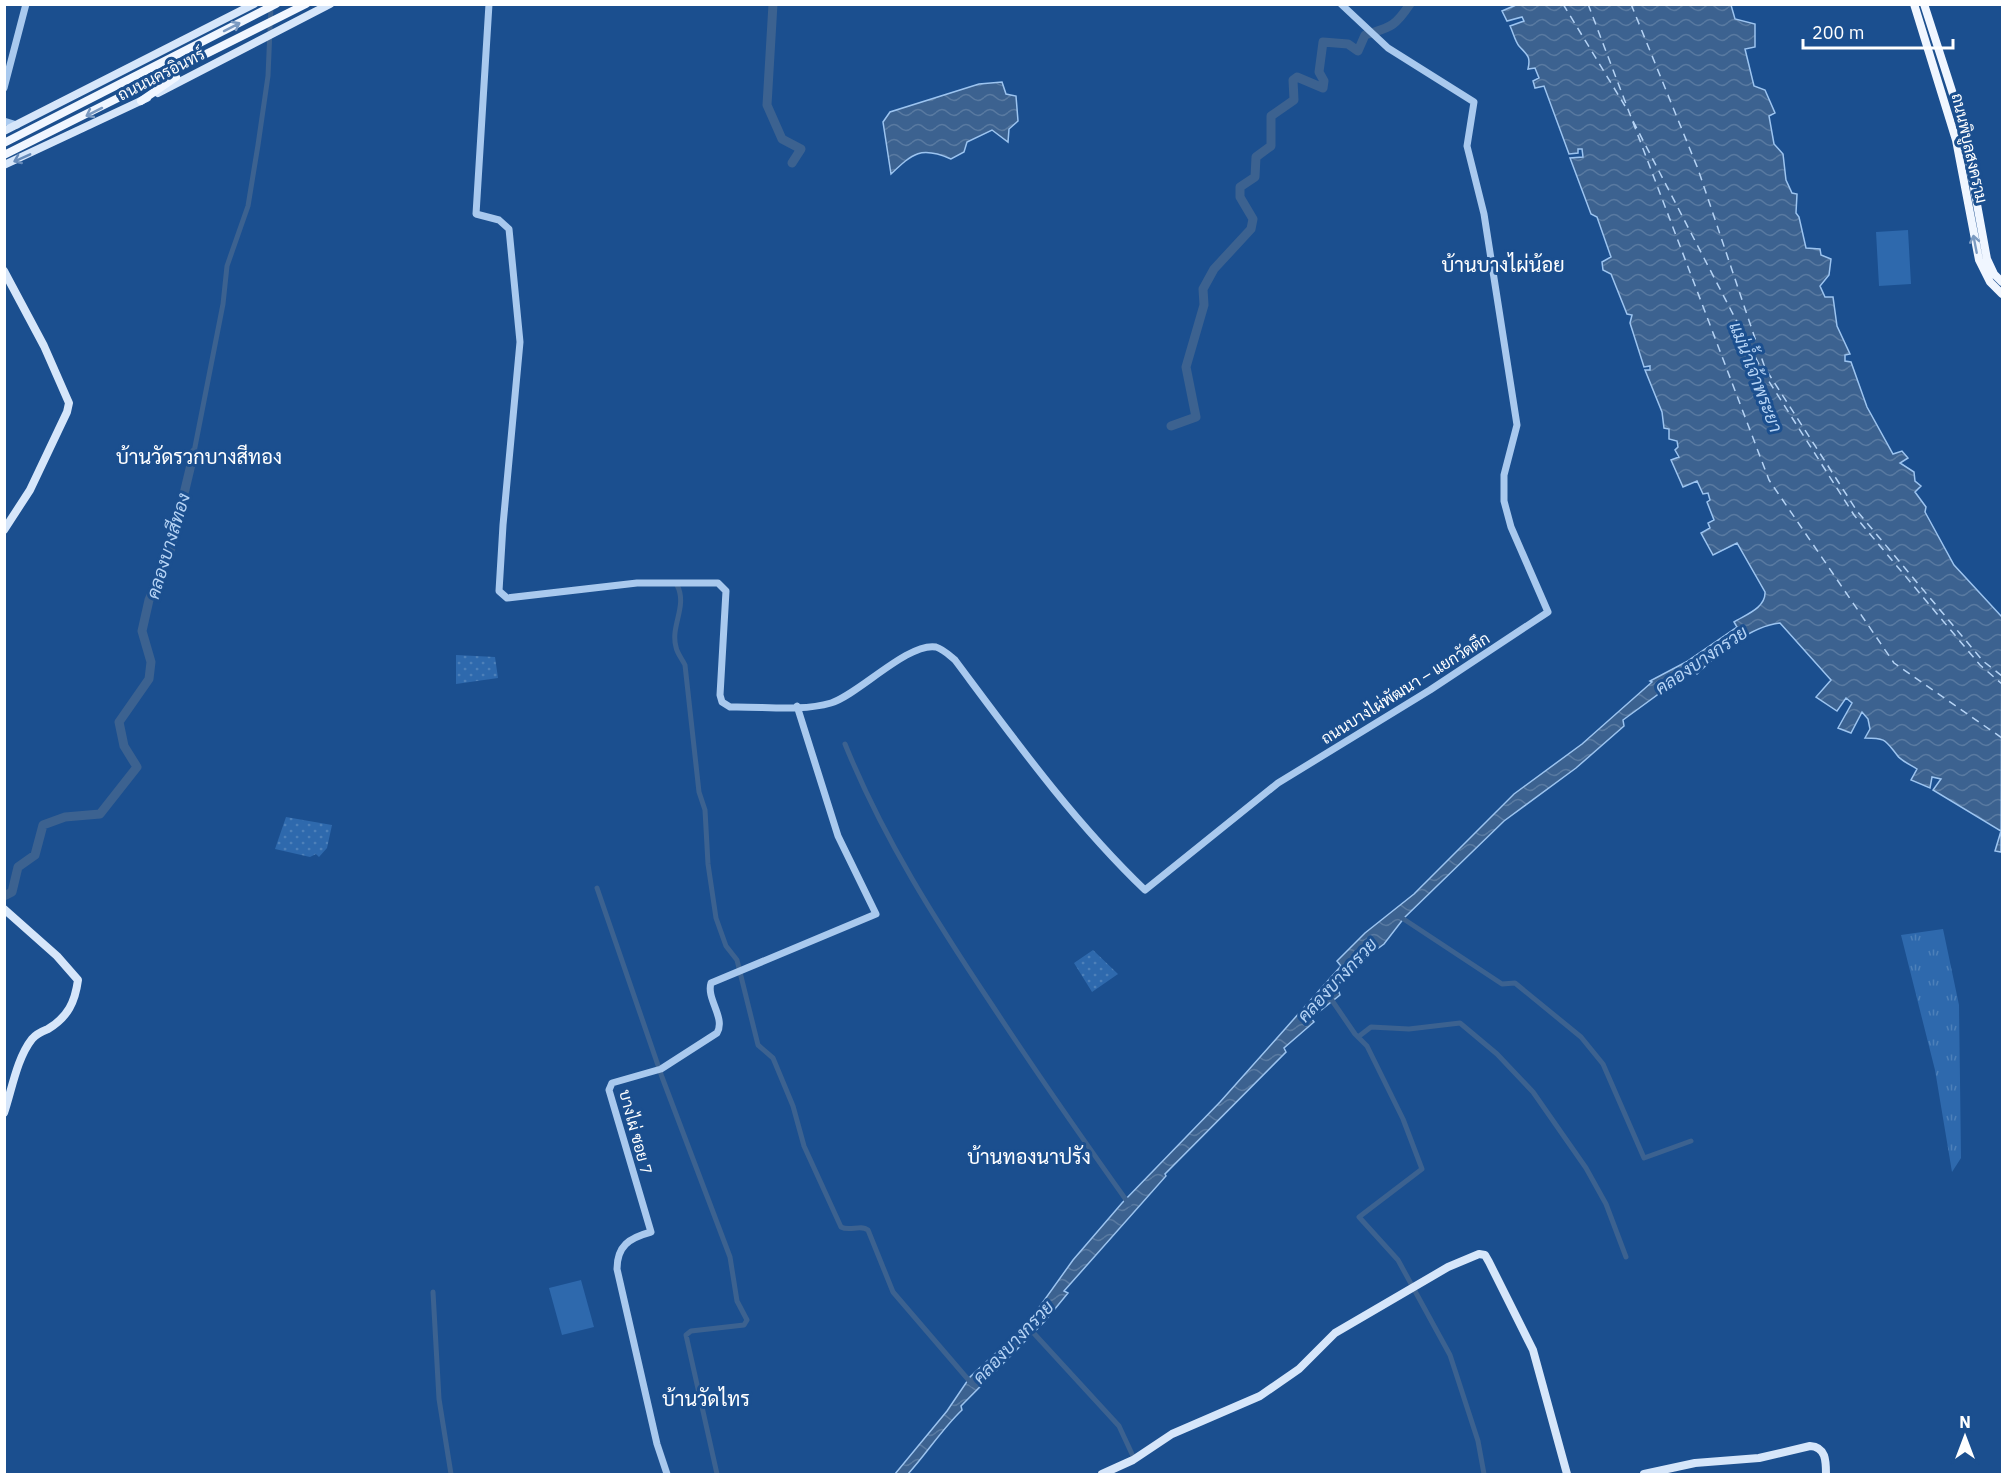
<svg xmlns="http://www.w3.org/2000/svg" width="2007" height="1479" font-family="'IBM Plex Sans',Sarabun,sans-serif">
<defs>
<pattern id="grass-tufts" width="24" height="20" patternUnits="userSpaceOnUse" patternTransform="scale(1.5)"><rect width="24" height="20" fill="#2e69ad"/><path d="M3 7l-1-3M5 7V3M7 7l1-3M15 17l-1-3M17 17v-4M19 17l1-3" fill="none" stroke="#4d80b9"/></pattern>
<pattern id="park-dots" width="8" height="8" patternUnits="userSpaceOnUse" patternTransform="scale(1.5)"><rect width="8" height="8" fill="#2e69ad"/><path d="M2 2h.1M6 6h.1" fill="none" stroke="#4d80b9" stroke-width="1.8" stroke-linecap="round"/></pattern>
<pattern id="water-waves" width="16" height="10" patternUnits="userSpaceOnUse" patternTransform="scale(1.5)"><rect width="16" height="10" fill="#3c6290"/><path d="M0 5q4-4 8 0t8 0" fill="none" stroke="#597aa1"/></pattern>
</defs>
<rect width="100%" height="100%" fill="#1b4f8f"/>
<!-- grass -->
<path fill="url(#grass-tufts)" d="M 1943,929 L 1959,1005 L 1961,1158 L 1952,1172 L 1935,1070 L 1901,935 Z"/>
<!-- park -->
<path fill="url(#park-dots)" d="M 456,655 L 495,657 L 498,678 L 456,684 Z
M 286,817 L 332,825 L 327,848 L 319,857 L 316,854 L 310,857 L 275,849 Z
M 1093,950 L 1118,974 L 1092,992 L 1074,963 Z"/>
<!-- pitch -->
<path fill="#2e69ad" d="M 1908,230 L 1911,284 L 1879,286 L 1876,232 Z
M 581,1280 L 594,1327 L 562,1335 L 549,1288 Z"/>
<!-- water -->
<path fill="url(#water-waves)" stroke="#9cc4f0" stroke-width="1.5" d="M 1516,5 L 1731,5 L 1735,19 L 1755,24 L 1755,47 L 1745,49 L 1754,86 L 1765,90 L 1775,113 L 1769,116 L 1774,144 L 1783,154 L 1786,180 L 1792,193 L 1797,194 L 1796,213 L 1799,217 L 1806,248 L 1820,249 L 1821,255 L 1831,259 L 1829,275 L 1820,286 L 1825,297 L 1833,297 L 1837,326 L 1850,354 L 1845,355 L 1845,361 L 1851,362 L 1867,407 L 1893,454 L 1902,451 L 1908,458 L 1900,463 L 1914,472 L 1915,481 L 1921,486 L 1915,492 L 1926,507 L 1925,512 L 1954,565 L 2002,617 L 2001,852 L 1995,851 L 2001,831 L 1933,790 L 1941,779 L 1932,777 L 1930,788 L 1911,780 L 1917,769 C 1911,765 1901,761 1897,755 C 1885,740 1886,738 1865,738 L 1870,729 L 1868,719 L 1862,712 L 1851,733 L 1838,728 L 1852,703 L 1846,698 L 1837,711 L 1816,697 L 1831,680 L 1780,623 C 1751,626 1717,654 1697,674 L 1693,671 L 1686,674 L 1623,720 L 1624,726 L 1576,768 L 1504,821 L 1404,918 L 1384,944 L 1358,963 L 1337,986 L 1340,995 L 1311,1018 L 1314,1022 L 1284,1048 L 1286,1052 L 1165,1174 L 1166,1176 L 1064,1291 L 1068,1293 L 1045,1321 L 961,1406 L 962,1410 C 942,1429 927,1453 908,1474 L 895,1474 L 947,1411 L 970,1377 L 1028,1323 L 1073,1260 L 1122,1203 L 1220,1102 L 1341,966 L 1337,961 L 1365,933 L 1414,894 L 1514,794 L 1582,744 L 1652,682 L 1650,681 L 1686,662 L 1737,627 L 1734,622 C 1745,615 1766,608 1765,592 L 1737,543 L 1713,555 L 1701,533 L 1710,528 L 1708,523 L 1714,520 L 1707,502 L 1710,500 L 1708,493 L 1703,494 L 1697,481 L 1683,487 L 1671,460 L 1679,457 L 1675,450 L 1678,447 L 1677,441 L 1669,439 L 1669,429 L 1664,428 L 1662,412 L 1645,370 L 1650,370 L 1650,366 L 1644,367 L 1630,323 L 1632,315 L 1627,314 L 1611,274 L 1603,270 L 1602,262 L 1611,257 L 1597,217 L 1591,214 L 1570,158 L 1583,157 L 1582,149 L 1578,149 L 1578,153 L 1569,154 L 1544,86 L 1535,88 L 1533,81 L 1539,78 L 1535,68 L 1528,69 C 1531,56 1527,55 1519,46 C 1515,41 1513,32 1510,26 L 1524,21 L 1522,17 L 1507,21 L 1502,11 Z
M 1002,82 L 1006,94 L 1016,96 L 1018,121 L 1009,129 L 1008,142 L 992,130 L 967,142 L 964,152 L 951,159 C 921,146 913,153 891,174 L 883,122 L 890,112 L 979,84 Z"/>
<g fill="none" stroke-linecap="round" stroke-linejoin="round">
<!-- canal -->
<path stroke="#3c6290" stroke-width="5" d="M 194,452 L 223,304 L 227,266 L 248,206 L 258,145 L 268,76 L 271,6
M 677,585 C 688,606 670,626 676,647 C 677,653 682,659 685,665 L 699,792 L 705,810 L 708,864 L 716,918 L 726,946 L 737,960 L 758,1045 L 773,1058 L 793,1106 L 804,1146 L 841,1227 C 850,1232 860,1224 868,1230 L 893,1292 L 972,1384
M 845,744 C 883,838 936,921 992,1005 C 1036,1072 1082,1138 1129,1204
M 597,888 L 662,1077 L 730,1257 L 737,1301 L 747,1320 L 744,1325 L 691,1331 L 686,1335 L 717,1474
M 1399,916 L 1502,984 L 1515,983 L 1581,1037 L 1603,1064 L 1644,1158 L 1691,1141
M 1329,996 L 1355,1034 L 1367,1046 L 1403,1119 L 1422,1169 L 1359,1217 L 1398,1260 L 1450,1355 L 1478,1441 L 1484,1474
M 1358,1037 L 1371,1027 L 1409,1029 L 1460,1023 L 1497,1054 L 1533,1092 L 1586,1168 L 1606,1204 L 1626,1257
M 433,1292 L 439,1399 L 451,1474
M 1029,1328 L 1119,1426 L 1132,1454"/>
<!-- river -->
<path stroke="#3c6290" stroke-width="9" d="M 773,4 L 767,105 L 782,139 L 801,149 L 792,163
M 1171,426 L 1196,417 L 1186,367 L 1204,305 L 1203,289 L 1214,269 L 1251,229 L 1253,219 L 1240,197 L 1240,187 L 1255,177 L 1256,157 L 1271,146 L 1271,116 L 1294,100 L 1293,80 L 1297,77 L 1323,88 L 1324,81 L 1319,72 L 1323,42 L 1348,44 L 1358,51 L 1365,35 C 1390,27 1394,28 1410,4
M 4,896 L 12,892 L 18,867 L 35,855 L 43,825 L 65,817 L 100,814 L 137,767 L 124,746 L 119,722 L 149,679 L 151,662 L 142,631 L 149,600 L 171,548 L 194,452"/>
<!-- ferry -->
<path stroke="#b5d3f5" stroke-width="1.5" stroke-dasharray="8 6" stroke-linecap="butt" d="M 1563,4 L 1625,106
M 1588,4 L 1769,480 L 1894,663 L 2002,738
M 1631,4 L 1698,169 L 1765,368 L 1857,511 L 1983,661 L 2002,676
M 1633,121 L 1763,372 L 1854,515 L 1980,665 L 2002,684"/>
<!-- tertiary -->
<path stroke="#a9c9ee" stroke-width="7" d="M 489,4 L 476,214 L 499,220 L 509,229 L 520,342 L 503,525 L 499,591 L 507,598 L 637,583 L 718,583 L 726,591 L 720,695 L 722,702 L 730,707 C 762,706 800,712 831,703 C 858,695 908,642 936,647 C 943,649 949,655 955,660 C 1014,739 1073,821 1145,890 L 1278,783 L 1430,690 L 1548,612 L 1511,527 L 1504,501 L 1504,475 L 1517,425 L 1484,214 L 1467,146 L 1474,102 L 1388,48 L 1341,4
M 4,88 L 26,4
M 4,121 L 17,125
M 667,1474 L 657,1444 L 617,1269 C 617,1246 629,1238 651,1232 L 609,1090 L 612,1083 L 661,1069 L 717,1033 C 726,1018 706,999 711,983 L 876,914 L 838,836 L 797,706"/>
<!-- secondary -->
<path stroke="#d6e6fa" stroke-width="8" d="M 158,93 L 330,4
M 4,131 L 254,4
M 4,165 L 147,98
M 4,271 L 44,346 L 69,403 L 67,412 L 30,490 L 4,530
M 4,909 L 57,956 L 78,980 C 75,1002 68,1017 48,1029 C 43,1031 36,1034 32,1039 C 17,1058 12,1089 4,1113
M 1102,1474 L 1133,1460 L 1172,1434 L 1260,1396 L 1299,1369 L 1335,1333 L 1448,1267 L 1479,1254 L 1485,1255 L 1489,1262 L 1533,1350 L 1567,1474
M 1644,1474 L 1695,1463 L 1759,1458 L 1810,1446 C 1826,1447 1826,1461 1826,1474"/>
<!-- primary -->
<path stroke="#f0f6ff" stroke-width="8" d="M 1914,4 L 1956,140 L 1979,260 L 1990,282 L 2002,294
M 1924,4 L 1962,122 L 1987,259 L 1994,274 L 2002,282
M 141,101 L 176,77
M 4,143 L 276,4
M 4,155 L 306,4"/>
</g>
<!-- one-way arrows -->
<defs><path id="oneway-shaft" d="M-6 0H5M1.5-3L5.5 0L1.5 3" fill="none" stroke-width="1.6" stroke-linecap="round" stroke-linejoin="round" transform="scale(1.5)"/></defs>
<g stroke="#7b9ac1">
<use href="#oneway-shaft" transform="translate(232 27) rotate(-27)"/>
<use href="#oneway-shaft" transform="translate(94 112) rotate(153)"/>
<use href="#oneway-shaft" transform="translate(1975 244) rotate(-101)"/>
</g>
<use stroke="#668bba" href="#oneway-shaft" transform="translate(22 158) rotate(156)"/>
<g text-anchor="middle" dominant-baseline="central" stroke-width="6" stroke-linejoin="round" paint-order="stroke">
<!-- street labels -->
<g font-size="16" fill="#fff" stroke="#1b4f8f">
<text transform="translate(161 74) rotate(-27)">ถนนนครอินทร์</text>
<text transform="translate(1970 148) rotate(77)">ถนนพิบูลสงคราม</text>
<text transform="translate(1405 688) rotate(-32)">ถนนบางไผ่พัฒนา – แยกวัดตึก</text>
<text transform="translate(636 1132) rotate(75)">บางไผ่ ซอย 7</text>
</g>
<!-- water labels -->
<g font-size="18" font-style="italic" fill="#b5d3f5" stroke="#1b4f8f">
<text transform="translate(1756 377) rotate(69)">แม่น้ำเจ้าพระยา</text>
<text transform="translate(168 546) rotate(-73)">คลองบางสีทอง</text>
<text transform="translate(1701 660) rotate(-34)">คลองบางกรวย</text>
<text transform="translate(1337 980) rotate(-47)">คลองบางกรวย</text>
<text transform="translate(1013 1342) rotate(-46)">คลองบางกรวย</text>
</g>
<!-- quarter labels -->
<g font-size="20" fill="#fff" stroke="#1b4f8f">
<text x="1503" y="264">บ้านบางไผ่น้อย</text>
<text x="199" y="456">บ้านวัดรวกบางสีทอง</text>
<text x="1029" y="1156">บ้านทองนาปรัง</text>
<text x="706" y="1398">บ้านวัดไทร</text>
</g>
</g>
<!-- border -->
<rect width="2007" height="1479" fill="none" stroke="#ffffff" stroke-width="12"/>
<!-- north arrow -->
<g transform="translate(1965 1437)" stroke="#1b4f8f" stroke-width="4.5" paint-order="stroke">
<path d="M0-4.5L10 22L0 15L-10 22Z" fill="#ffffff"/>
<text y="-9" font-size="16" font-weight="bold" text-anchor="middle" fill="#ffffff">N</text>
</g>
<!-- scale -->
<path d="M1803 39v9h150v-9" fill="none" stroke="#ffffff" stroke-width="3"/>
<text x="1812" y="39" font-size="18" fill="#ffffff" stroke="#1b4f8f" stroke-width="4.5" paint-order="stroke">200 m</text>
</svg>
